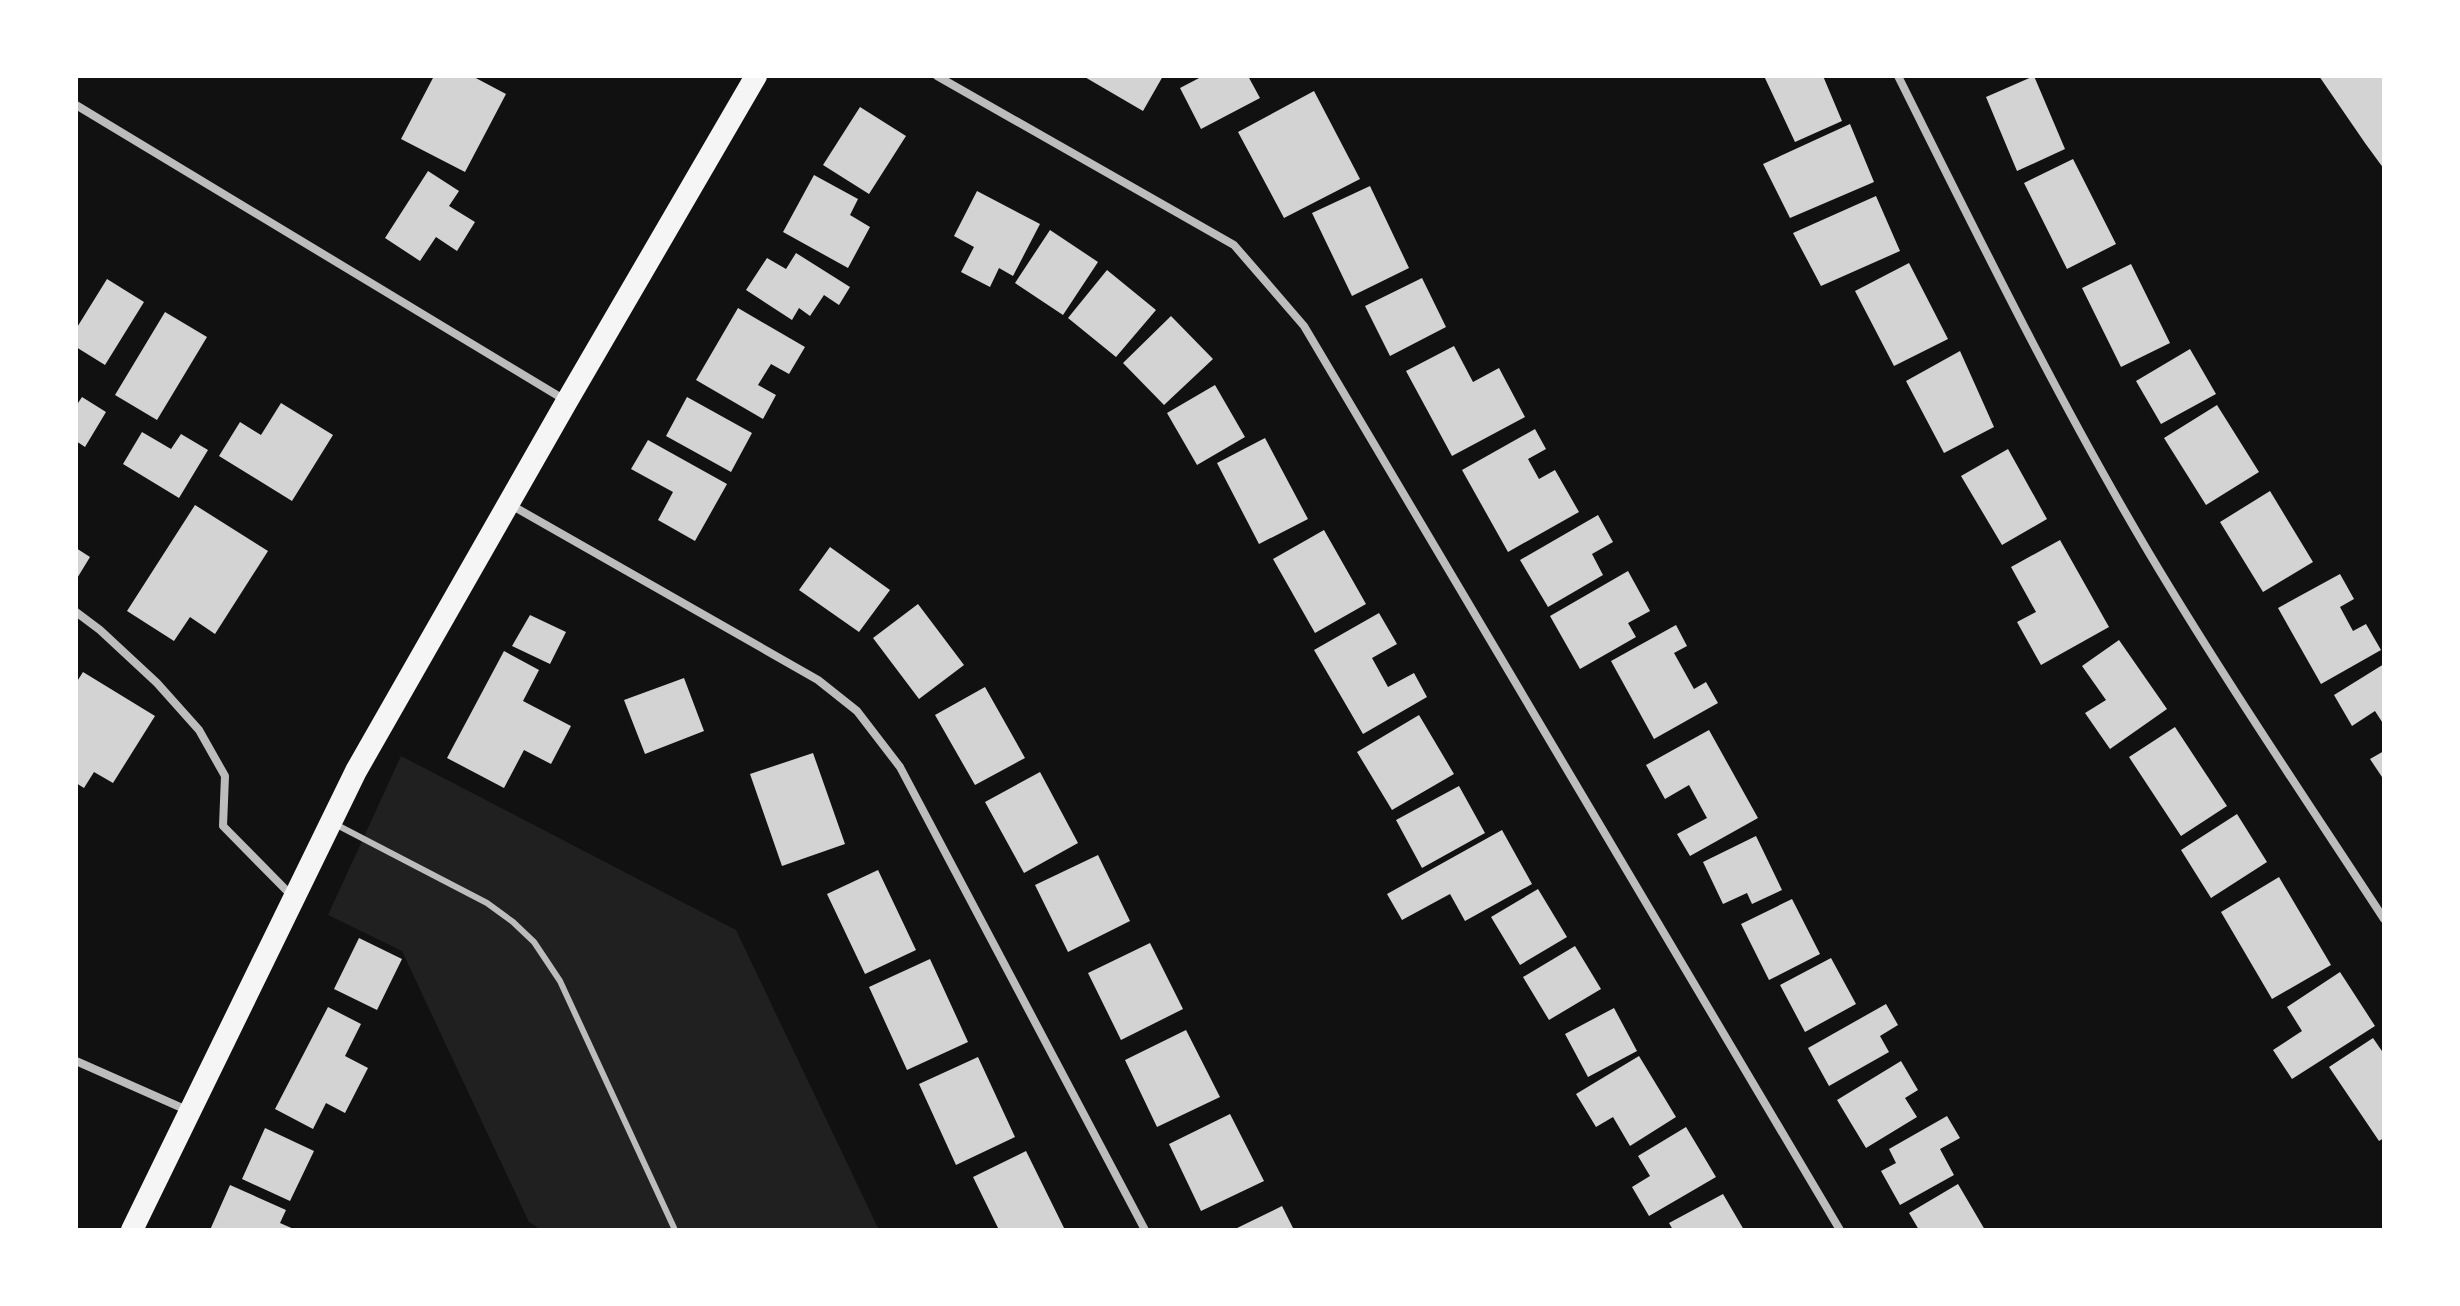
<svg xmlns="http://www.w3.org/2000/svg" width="2460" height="1306" font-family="Arial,sans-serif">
<rect width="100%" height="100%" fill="#111"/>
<!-- green -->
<path fill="#202020" d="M 401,756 L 736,930 L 879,1230 L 536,1230 L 537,1227 L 529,1222 L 402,951 L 328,915 Z"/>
<!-- building -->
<path fill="#d3d3d3" d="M 434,76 L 472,76 L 506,94 L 465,172 L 401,139 Z
M 1083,76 L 1163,76 L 1143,111 Z
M 1203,76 L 1248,76 L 1260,98 L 1201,129 L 1180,88 Z
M 1764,76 L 1823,76 L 1842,121 L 1795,142 Z
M 2034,76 L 2065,149 L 2017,171 L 1986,97 Z
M 2319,76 L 2384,76 L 2384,169 L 2365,143 Z
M 1314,91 L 1360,179 L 1284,218 L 1238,132 Z
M 860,107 L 906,136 L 869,194 L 823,165 Z
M 1850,124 L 1874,182 L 1790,218 L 1763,164 Z
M 2073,159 L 2116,244 L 2067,269 L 2024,183 Z
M 428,171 L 459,191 L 449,206 L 475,222 L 457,251 L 436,237 L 420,261 L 385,238 Z
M 814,175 L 858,199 L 850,215 L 870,227 L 848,268 L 783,232 Z
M 1370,186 L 1409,268 L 1352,296 L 1312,213 Z
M 977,191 L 1040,224 L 1013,276 L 999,268 L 990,287 L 961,272 L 974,247 L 954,236 Z
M 1876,196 L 1900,251 L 1821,286 L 1793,233 Z
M 1050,230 L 1098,262 L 1063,315 L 1015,283 Z
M 796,253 L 850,287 L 839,305 L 824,295 L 810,316 L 799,308 L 792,320 L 746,290 L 767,258 L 786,269 Z
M 1909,263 L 1948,339 L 1894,366 L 1855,291 Z
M 2131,264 L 2170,343 L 2121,367 L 2082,288 Z
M 1107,270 L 1156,310 L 1116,357 L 1068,318 Z
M 1422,278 L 1446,327 L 1390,356 L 1365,306 Z
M 107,279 L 144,302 L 105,365 L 76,347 L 76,329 Z
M 738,308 L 805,347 L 789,374 L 771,364 L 758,385 L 776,395 L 763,419 L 696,380 Z
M 165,312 L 207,337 L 157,420 L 115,395 Z
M 1171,316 L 1213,359 L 1164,405 L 1123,363 Z
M 1454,346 L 1473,382 L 1499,368 L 1525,417 L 1452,456 L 1406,371 Z
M 2190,349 L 2216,394 L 2161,424 L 2136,381 Z
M 1960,351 L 1994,427 L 1944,453 L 1906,381 Z
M 1215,385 L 1245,437 L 1197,465 L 1167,413 Z
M 82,397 L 106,412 L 85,447 L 76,441 L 76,406 Z
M 687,397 L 752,433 L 731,472 L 666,436 Z
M 281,403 L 333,435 L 292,501 L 219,456 L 240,422 L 261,435 Z
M 2217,405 L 2259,472 L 2206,505 L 2164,438 Z
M 1535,429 L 1546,449 L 1528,459 L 1539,479 L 1555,470 L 1579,512 L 1508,552 L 1462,470 Z
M 142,432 L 171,449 L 181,434 L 208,450 L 179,498 L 123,464 Z
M 1265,438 L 1308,519 L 1259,544 L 1217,463 Z
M 648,440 L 727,484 L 695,541 L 658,520 L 673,492 L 631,469 Z
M 2008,449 L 2047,519 L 2002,545 L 1961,476 Z
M 2270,491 L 2313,562 L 2263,592 L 2220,522 Z
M 195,505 L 268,551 L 215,634 L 190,617 L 174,641 L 127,611 Z
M 1598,515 L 1613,542 L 1592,554 L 1603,575 L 1548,607 L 1520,560 Z
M 1324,530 L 1366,604 L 1315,633 L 1273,559 Z
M 2060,540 L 2109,627 L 2041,665 L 2017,622 L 2036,612 L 2011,567 Z
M 830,547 L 890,590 L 859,632 L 799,590 Z
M 76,548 L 90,557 L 76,580 Z
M 1628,571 L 1650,611 L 1628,623 L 1636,637 L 1580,669 L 1550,616 Z
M 2340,574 L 2354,599 L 2340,607 L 2353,631 L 2366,624 L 2381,650 L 2321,684 L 2278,608 Z
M 918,604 L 964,665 L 919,699 L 873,638 Z
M 1379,613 L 1397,644 L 1372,658 L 1388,687 L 1414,673 L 1427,697 L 1363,734 L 1314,650 Z
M 530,615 L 566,632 L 550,664 L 512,646 Z
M 1676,625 L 1687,646 L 1674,653 L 1694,689 L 1706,682 L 1718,703 L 1654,739 L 1611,661 Z
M 2119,640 L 2167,709 L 2110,749 L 2085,713 L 2106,700 L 2082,666 Z
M 504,651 L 539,670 L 523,701 L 571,726 L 551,764 L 524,750 L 504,788 L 447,758 Z
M 2384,664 L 2384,725 L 2375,711 L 2352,726 L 2334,695 Z
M 83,672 L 155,716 L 113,783 L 94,772 L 84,788 L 76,783 L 76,683 Z
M 684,678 L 704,731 L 645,754 L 624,700 Z
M 985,687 L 1025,758 L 975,785 L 935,715 Z
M 1419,715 L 1454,774 L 1392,810 L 1357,752 Z
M 2175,727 L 2227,806 L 2181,836 L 2129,757 Z
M 1709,730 L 1758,818 L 1690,856 L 1677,834 L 1707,818 L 1689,785 L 1665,799 L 1646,765 Z
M 2384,751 L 2384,780 L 2370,759 Z
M 813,753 L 845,844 L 782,866 L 750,774 Z
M 1040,772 L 1078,843 L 1024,873 L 985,802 Z
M 1459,786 L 1485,833 L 1422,868 L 1396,820 Z
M 2237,814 L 2267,862 L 2211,898 L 2181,850 Z
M 1502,830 L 1532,884 L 1465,921 L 1450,894 L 1402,920 L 1387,894 Z
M 1756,836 L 1782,890 L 1752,904 L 1747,893 L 1723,904 L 1703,862 Z
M 1098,855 L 1130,921 L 1068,952 L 1035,885 Z
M 878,870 L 916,950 L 865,974 L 827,894 Z
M 2279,877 L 2331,965 L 2272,999 L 2221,912 Z
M 1538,889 L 1567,937 L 1520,965 L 1491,917 Z
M 1792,899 L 1820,954 L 1769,980 L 1741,924 Z
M 359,938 L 402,959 L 377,1010 L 334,989 Z
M 1150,943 L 1183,1009 L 1121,1040 L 1088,973 Z
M 1575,946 L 1601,989 L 1549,1020 L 1523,977 Z
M 1831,958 L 1856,1004 L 1805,1032 L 1780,985 Z
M 930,959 L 968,1042 L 907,1070 L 869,987 Z
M 2340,972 L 2375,1026 L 2292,1079 L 2273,1050 L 2302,1031 L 2287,1007 Z
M 1886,1004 L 1898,1025 L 1880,1036 L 1889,1052 L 1829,1086 L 1808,1048 Z
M 328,1007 L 361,1024 L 345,1056 L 368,1068 L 345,1113 L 326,1103 L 313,1129 L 275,1109 Z
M 1614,1008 L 1637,1051 L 1588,1077 L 1565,1034 Z
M 1186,1030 L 1220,1097 L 1157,1127 L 1125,1060 Z
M 2373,1038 L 2384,1054 L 2384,1138 L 2379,1141 L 2329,1067 Z
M 1639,1056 L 1676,1117 L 1630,1146 L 1613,1117 L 1596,1127 L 1576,1094 Z
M 978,1057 L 1015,1137 L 956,1165 L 919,1084 Z
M 1901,1061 L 1918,1090 L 1905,1098 L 1917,1117 L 1866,1148 L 1837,1100 Z
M 1230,1114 L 1264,1181 L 1201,1211 L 1169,1144 Z
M 1947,1116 L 1960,1138 L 1940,1149 L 1954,1175 L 1900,1205 L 1881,1171 L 1896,1163 L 1889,1149 Z
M 1686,1127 L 1716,1177 L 1649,1216 L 1632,1187 L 1650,1176 L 1638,1156 Z
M 265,1128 L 314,1151 L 290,1201 L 242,1179 Z
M 1026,1151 L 1065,1230 L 999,1230 L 973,1177 Z
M 1958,1184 L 1985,1230 L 1919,1230 L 1909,1213 Z
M 230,1185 L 286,1210 L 280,1223 L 296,1230 L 210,1230 Z
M 1723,1194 L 1744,1230 L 1673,1230 L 1669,1223 Z
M 1282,1206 L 1294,1230 L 1233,1230 Z"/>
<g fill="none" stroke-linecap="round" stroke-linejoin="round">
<!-- service -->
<path stroke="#bcbcbc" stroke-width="6" d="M 335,824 L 487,903 L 513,922 L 534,942 L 560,981 L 675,1230"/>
<!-- minor -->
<path stroke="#bcbcbc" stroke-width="8" d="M 937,76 L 1234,245 L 1304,326 L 1840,1230
M 1898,76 C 1978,236 2057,398 2149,553 C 2223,677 2305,798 2384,919
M 76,105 L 565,400
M 511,505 L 818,680 L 857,711 L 900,767 L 1145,1230
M 76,612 L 100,630 L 157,683 L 199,730 L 225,776 L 223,826 L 291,895
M 76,1061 L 189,1111"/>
<!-- trunk -->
<path stroke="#f5f5f5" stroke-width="22" d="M 132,1230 L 356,771 L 567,401 L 756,76"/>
</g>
<!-- border -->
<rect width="2460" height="1306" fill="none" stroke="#ffffff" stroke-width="156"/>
</svg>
